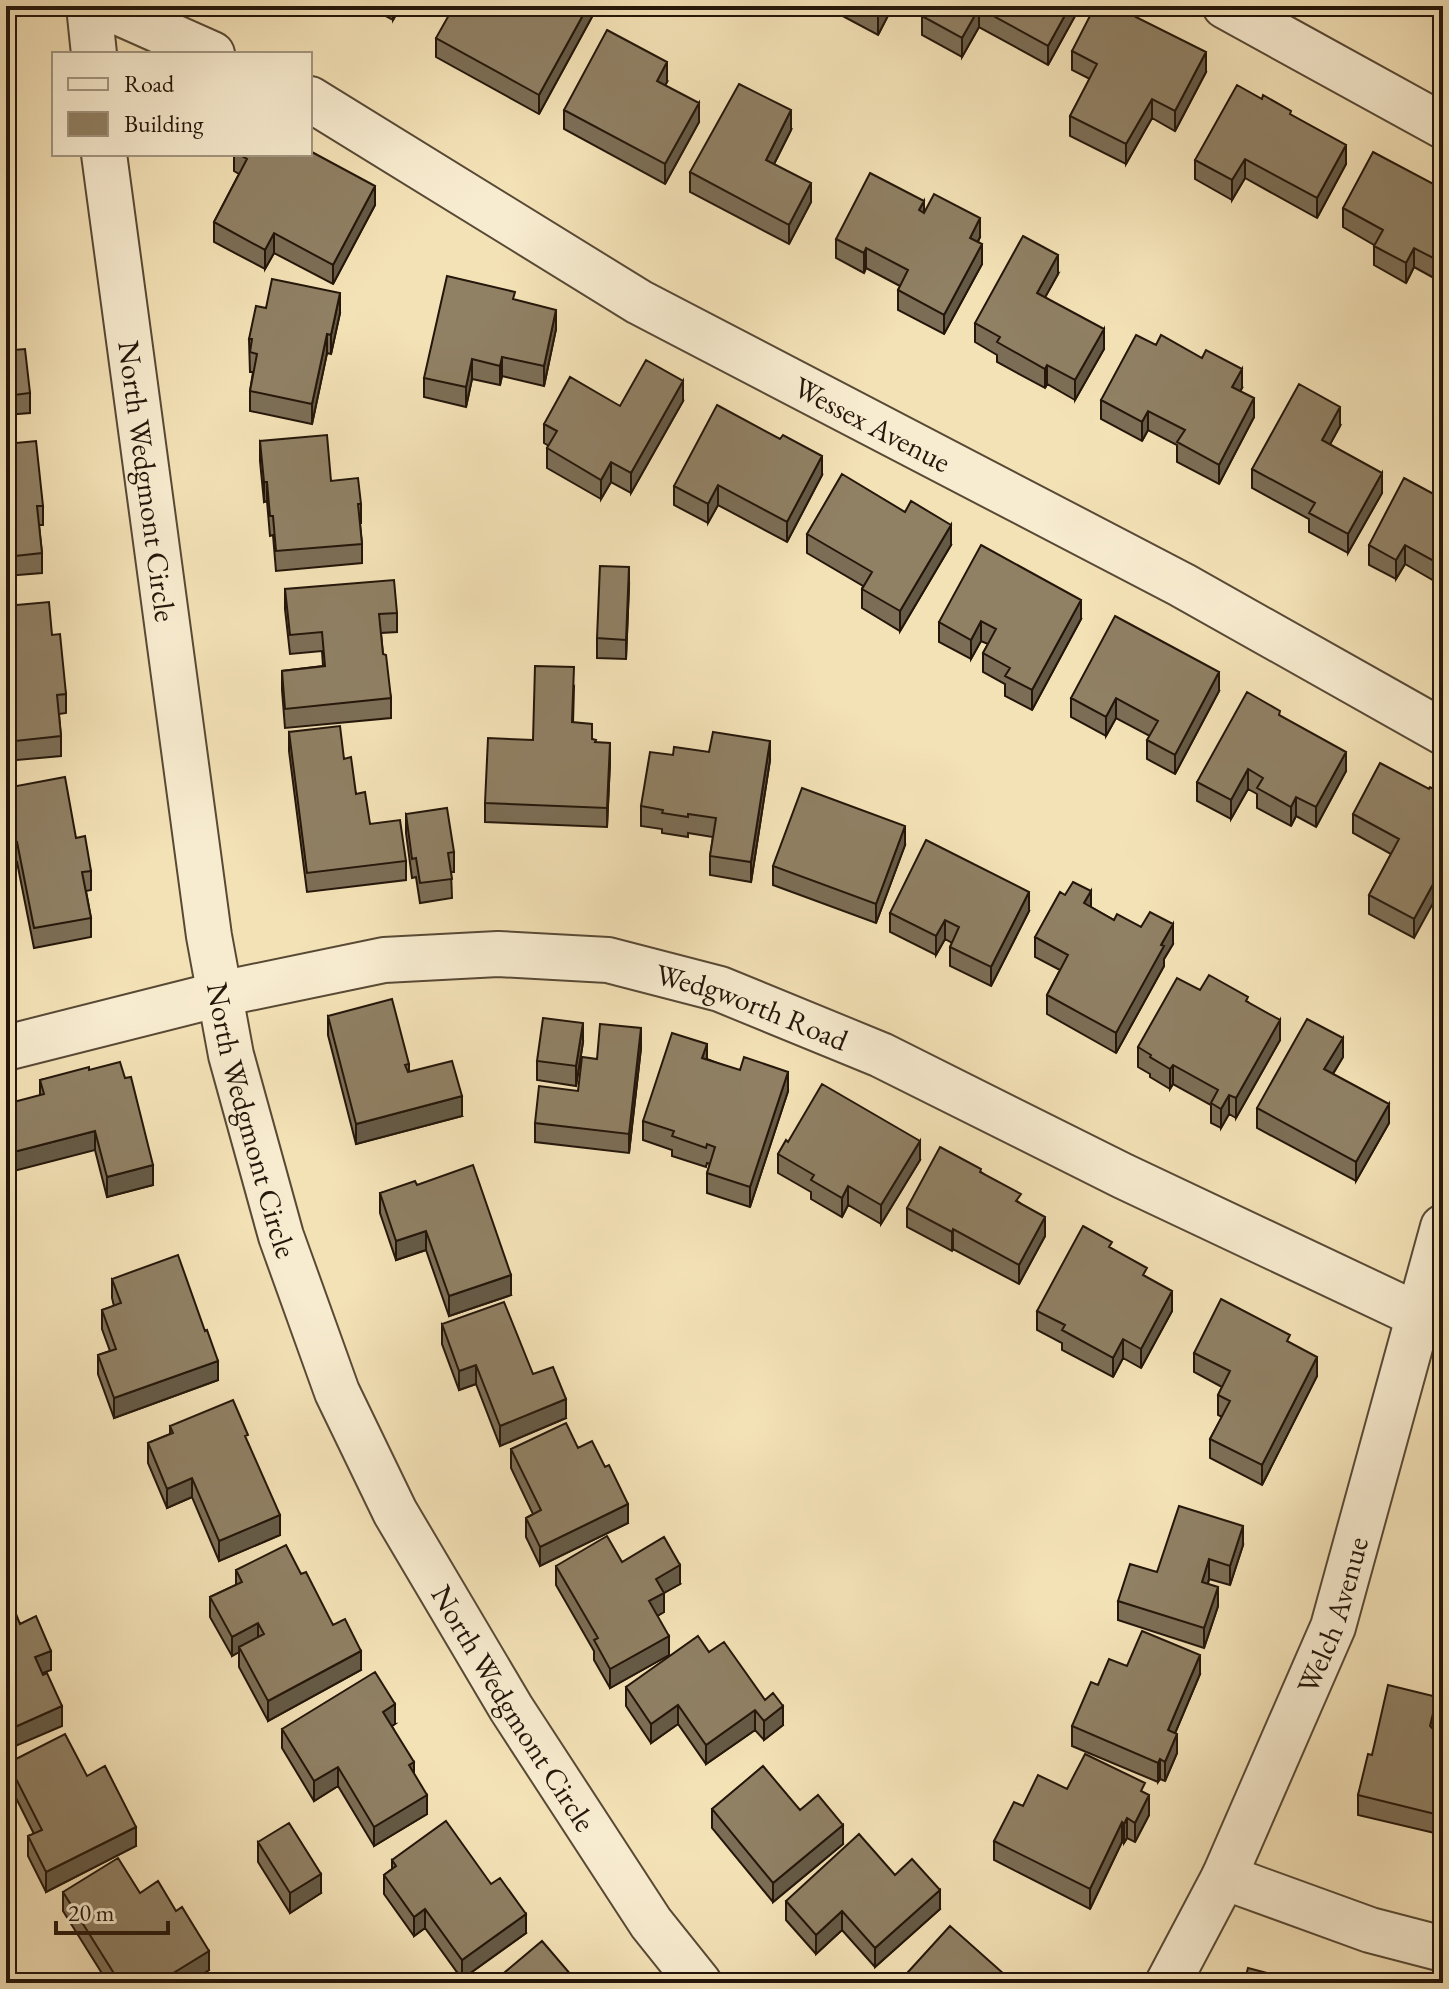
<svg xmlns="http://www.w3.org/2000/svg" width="1449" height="1989" font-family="'EB Garamond',serif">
<rect width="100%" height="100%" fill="#f4e2b7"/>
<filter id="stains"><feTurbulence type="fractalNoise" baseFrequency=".0025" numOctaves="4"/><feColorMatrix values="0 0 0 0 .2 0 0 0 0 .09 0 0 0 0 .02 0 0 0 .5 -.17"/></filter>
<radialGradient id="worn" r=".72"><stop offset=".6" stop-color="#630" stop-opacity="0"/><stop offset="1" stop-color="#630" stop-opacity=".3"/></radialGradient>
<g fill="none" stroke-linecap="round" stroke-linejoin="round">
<!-- minor casing -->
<g stroke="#584935" stroke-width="48">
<g id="minor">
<path d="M 89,6 L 94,54"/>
<path d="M 104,6 L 212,54"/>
<path d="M 1225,6 L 1443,126"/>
<path id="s1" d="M 310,99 L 639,302 L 1182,585 L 1443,732"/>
<path id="s2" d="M 104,154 L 209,936 L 231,1055 L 281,1236 L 337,1392 L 395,1512 L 511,1708 L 651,1923 L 699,1983"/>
<path id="s3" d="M 6,1048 L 220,994 L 384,960 L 498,954 L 608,960 L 720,989 L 881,1055 L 1123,1176 L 1443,1327"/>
<path d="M 1224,1877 L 1370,1930 L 1443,1949"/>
<path id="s4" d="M 1168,1983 L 1224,1877 L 1333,1627 L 1443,1227"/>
</g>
</g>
<!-- minor -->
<use href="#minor" stroke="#f8ecd0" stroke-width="44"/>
</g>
<!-- wall -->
<path fill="#7c6e56" stroke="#24160a" stroke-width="2" d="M 367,6 L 401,6 L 393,20 Z
M 593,6 L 593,15 L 539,114 L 436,57 L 436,38 L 517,11 Z
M 824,6 L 893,6 L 878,35 Z
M 928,6 L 1075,6 L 1075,16 L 1048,65 L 979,27 L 962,57 L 922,35 L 922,16 Z
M 1072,51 L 1206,72 L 1175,131 L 1152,118 L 1126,164 L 1070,136 L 1070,116 L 1090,79 L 1072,70 Z
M 667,82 L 665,85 L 699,122 L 665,184 L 564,129 L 564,110 Z
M 1291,115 L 1346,164 L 1317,218 L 1245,178 L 1232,200 L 1195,179 L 1195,160 Z
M 791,130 L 774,164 L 811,202 L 789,244 L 690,192 L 690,172 Z
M 234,154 L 310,154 L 375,205 L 333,284 L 274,253 L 265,269 L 214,242 L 214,222 L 239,174 L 234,171 Z
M 6,182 L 11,216 L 11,236 L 6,236 Z
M 1443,189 L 1443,283 L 1414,267 L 1406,283 L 1374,265 L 1374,245 L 1343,227 L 1343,208 Z
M 924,213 L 980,237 L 978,242 L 982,264 L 944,334 L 898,310 L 898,290 L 900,286 L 866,268 L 864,273 L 836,258 L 836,239 Z
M 6,272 L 14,350 L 30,393 L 30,413 L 6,415 Z
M 1058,274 L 1045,297 L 1104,349 L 1075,400 L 1047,384 L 1045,388 L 997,362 L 997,355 L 975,342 L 975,323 Z
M 515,300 L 556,329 L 544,386 L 502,376 L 500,385 L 472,379 L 466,407 L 424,397 L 424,378 Z
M 266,308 L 340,313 L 331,354 L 327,353 L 312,424 L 250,411 L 250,391 L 253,372 L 250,372 L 249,339 Z
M 1242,388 L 1240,391 L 1254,417 L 1219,484 L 1177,462 L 1177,445 L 1148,430 L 1142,441 L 1101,419 L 1101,400 Z
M 683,401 L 631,493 L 611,482 L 601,499 L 547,468 L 547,448 L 549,446 L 544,443 L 544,424 L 620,406 Z
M 1340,426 L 1330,444 L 1382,493 L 1348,553 L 1309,532 L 1309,519 L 1252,488 L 1252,469 Z
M 260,441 L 331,481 L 361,504 L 361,523 L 360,523 L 362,544 L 362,563 L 276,571 L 273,535 L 270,536 L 267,501 L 264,502 L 260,461 Z
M 6,444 L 43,506 L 43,525 L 39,525 L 42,553 L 42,573 L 6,576 Z
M 822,475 L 787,542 L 718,505 L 708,523 L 674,505 L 674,486 Z
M 1441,510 L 1443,511 L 1443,586 L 1405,564 L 1396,579 L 1369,565 L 1369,545 Z
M 807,534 L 951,545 L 900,631 L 862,608 L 862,589 L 863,586 L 807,553 Z
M 629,586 L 626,659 L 597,658 L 597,638 Z
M 285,589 L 397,613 L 397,632 L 381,633 L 383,654 L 391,698 L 391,718 L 285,728 L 282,690 L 282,671 L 323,666 L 322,651 L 290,654 L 285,609 Z
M 6,606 L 52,635 L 66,694 L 66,713 L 59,714 L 61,736 L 61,756 L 6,761 Z
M 1081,619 L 1032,710 L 1005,696 L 1005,684 L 983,672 L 983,653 L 988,644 L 981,641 L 971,659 L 939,642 L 939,622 Z
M 574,687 L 573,723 L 596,742 L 610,762 L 607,827 L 485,822 L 485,803 Z
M 1219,691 L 1175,774 L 1147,759 L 1147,740 L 1150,736 L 1116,718 L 1106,736 L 1071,717 L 1071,698 Z
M 1280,716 L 1346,771 L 1316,827 L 1296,816 L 1291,826 L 1257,808 L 1257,794 L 1248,789 L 1231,819 L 1197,801 L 1197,782 Z
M 289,732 L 344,759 L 356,794 L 370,824 L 406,861 L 406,880 L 307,892 L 289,751 Z
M 673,755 L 770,760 L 751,882 L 710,875 L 710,856 L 713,837 L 688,833 L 688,837 L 662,833 L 662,829 L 641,826 L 641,806 Z
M 6,788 L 76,838 L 91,871 L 91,890 L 86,891 L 91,918 L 91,937 L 34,948 L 17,862 L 6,864 Z
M 1429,789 L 1414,938 L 1369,914 L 1369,895 L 1391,854 L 1353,833 L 1353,814 Z
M 406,814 L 454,852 L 454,872 L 451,872 L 452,898 L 420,903 L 416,877 L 412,878 L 406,833 Z
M 905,845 L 876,923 L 773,885 L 773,866 Z
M 1091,907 L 1114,920 L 1173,944 L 1164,959 L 1164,966 L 1116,1053 L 1047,1014 L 1047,995 L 1060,970 L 1035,957 L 1035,937 Z
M 1029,911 L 991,986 L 950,966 L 950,947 L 952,943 L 945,939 L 936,955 L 890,932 L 890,913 Z
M 1200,990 L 1248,1002 L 1280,1040 L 1236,1118 L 1229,1114 L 1221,1128 L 1211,1123 L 1211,1105 L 1173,1084 L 1170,1089 L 1150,1077 L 1150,1074 L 1138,1067 L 1138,1047 Z
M 328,1016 L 409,1064 L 409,1072 L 462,1116 L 356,1144 L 328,1035 Z
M 583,1042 L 576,1086 L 537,1080 L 537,1061 Z
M 641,1048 L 629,1153 L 535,1142 L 535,1123 L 578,1091 L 597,1059 Z
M 1343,1057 L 1333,1074 L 1389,1123 L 1356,1181 L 1257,1128 L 1257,1108 Z
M 707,1059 L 788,1091 L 750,1207 L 707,1193 L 707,1173 L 710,1164 L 707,1163 L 706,1167 L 672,1156 L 672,1150 L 643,1140 L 643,1121 Z
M 89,1070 L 125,1078 L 153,1185 L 107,1197 L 95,1150 L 40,1095 L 40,1080 Z
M 788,1142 L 920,1160 L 881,1224 L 848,1205 L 842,1217 L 811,1199 L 811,1192 L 778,1173 L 778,1154 Z
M 981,1172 L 1021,1204 L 1045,1236 L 1019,1284 L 953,1249 L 952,1251 L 907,1227 L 907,1208 Z
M 417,1185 L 511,1295 L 449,1316 L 426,1250 L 396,1260 L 380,1213 L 380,1193 Z
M 1112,1249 L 1147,1278 L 1172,1311 L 1141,1368 L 1123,1358 L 1113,1377 L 1062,1350 L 1062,1343 L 1037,1330 L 1037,1311 Z
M 112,1279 L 205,1331 L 218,1380 L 114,1418 L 98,1374 L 98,1355 L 110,1351 L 102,1329 L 102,1310 L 114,1306 L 112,1298 Z
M 442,1324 L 533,1374 L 566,1418 L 500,1446 L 476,1384 L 459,1390 L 442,1344 Z
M 1290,1343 L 1317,1376 L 1262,1485 L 1210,1458 L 1210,1439 L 1222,1417 L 1218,1415 L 1218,1395 L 1222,1387 L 1194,1372 L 1194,1353 Z
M 170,1426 L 248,1443 L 280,1535 L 219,1561 L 192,1497 L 167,1508 L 148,1463 L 148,1443 L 170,1434 Z
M 578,1448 L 628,1523 L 540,1566 L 526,1537 L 526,1518 L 533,1514 L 511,1468 L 511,1449 Z
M 1243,1545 L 1230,1585 L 1209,1579 L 1208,1584 L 1218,1606 L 1204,1648 L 1118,1620 L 1118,1601 L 1157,1572 Z
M 622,1562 L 680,1584 L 664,1593 L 664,1612 L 657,1616 L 669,1655 L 610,1688 L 594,1660 L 594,1651 L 556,1585 L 556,1566 Z
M 236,1570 L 301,1574 L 361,1670 L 268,1721 L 239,1667 L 239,1652 L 232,1656 L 210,1617 L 210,1597 L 236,1585 Z
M 709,1652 L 765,1700 L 783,1725 L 764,1740 L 755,1730 L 706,1764 L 678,1724 L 651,1743 L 626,1706 L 626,1687 Z
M 1127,1666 L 1200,1674 L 1175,1733 L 1177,1753 L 1165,1781 L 1160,1779 L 1158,1782 L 1072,1746 L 1072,1726 L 1098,1685 Z
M 1437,1716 L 1434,1730 L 1443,1744 L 1443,1835 L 1358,1815 L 1358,1795 L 1372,1755 Z
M 395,1724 L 392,1726 L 414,1774 L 427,1814 L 374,1846 L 338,1786 L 314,1801 L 282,1748 L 282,1729 Z
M 8,1763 L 87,1776 L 136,1846 L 46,1892 L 28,1856 L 28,1836 L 34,1834 L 8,1782 Z
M 1067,1789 L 1145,1793 L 1149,1815 L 1135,1842 L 1127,1838 L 1124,1843 L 1122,1842 L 1090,1909 L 994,1860 L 994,1841 L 1023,1806 Z
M 712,1809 L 800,1810 L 843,1844 L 773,1902 L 712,1828 Z
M 258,1842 L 321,1893 L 290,1913 L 258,1862 Z
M 392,1860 L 526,1933 L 462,1979 L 425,1928 L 414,1936 L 384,1894 L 384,1875 L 392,1869 Z
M 895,1875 L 940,1909 L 875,1967 L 842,1930 L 816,1954 L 786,1920 L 786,1901 Z
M 63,1892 L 140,1893 L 209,1970 L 188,1983 L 108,1983 L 63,1911 Z"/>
<!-- shaded-wall -->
<path fill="#655a46" stroke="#24160a" stroke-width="2" d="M 393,6 L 401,6 L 393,20 Z
M 588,6 L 593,6 L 593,15 L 539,114 L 539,95 Z
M 883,6 L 893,6 L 878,35 L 878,15 Z
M 1070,6 L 1075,6 L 1075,16 L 1048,65 L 1048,46 Z
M 979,8 L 979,27 L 962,57 L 962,38 Z
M 1206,52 L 1206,72 L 1175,131 L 1175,111 Z
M 667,62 L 667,82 L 657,100 L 657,81 Z
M 1152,99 L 1152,118 L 1126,164 L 1126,144 Z
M 699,103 L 699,122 L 665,184 L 665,164 Z
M 791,110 L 791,130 L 766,180 L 766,160 Z
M 1346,145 L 1346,164 L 1317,218 L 1317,198 Z
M 1245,159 L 1245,178 L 1232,200 L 1232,180 Z
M 811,183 L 811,202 L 789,244 L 789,225 Z
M 375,186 L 375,205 L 333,284 L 333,265 Z
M 924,201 L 924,220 L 919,210 Z
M 980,218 L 980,237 L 970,257 L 970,238 Z
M 274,233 L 274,253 L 265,269 L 265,250 Z
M 982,244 L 982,264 L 944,334 L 944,315 Z
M 866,248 L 866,268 L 864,273 L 864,253 Z
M 1414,248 L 1414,267 L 1406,283 L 1406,263 Z
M 1058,255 L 1058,274 L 1037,312 L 1037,293 Z
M 340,293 L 340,313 L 331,354 L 331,335 Z
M 556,310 L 556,329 L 544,386 L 544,366 Z
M 1104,329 L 1104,349 L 1075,400 L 1075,380 Z
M 327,334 L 327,353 L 312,424 L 312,404 Z
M 502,357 L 502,376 L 500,385 L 500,366 Z
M 472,359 L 472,379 L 466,407 L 466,387 Z
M 1047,365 L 1047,384 L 1045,388 L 1045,369 Z
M 1242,369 L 1242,388 L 1232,406 L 1232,387 Z
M 683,381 L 683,401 L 631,493 L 631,473 Z
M 1254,398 L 1254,417 L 1219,484 L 1219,465 Z
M 1340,407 L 1340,426 L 1322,459 L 1322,440 Z
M 1148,411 L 1148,430 L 1142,441 L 1142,422 Z
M 822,456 L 822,475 L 787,542 L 787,522 Z
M 611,462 L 611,482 L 601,499 L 601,480 Z
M 1382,473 L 1382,493 L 1348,553 L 1348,534 Z
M 264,482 L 267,482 L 267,501 L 264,502 Z
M 718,485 L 718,505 L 708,523 L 708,504 Z
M 1441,498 L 1441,517 L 1436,507 Z
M 951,525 L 951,545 L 900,631 L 900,611 Z
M 1405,545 L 1405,564 L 1396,579 L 1396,560 Z
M 629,567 L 629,586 L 626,659 L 626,640 Z
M 1081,600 L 1081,619 L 1032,710 L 1032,690 Z
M 981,621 L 981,641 L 971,659 L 971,640 Z
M 1219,672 L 1219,691 L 1175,774 L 1175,755 Z
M 1116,698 L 1116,718 L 1106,736 L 1106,717 Z
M 770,741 L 770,760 L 751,882 L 751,862 Z
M 610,743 L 610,762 L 607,827 L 607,808 Z
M 1346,752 L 1346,771 L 1316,827 L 1316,807 Z
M 1248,769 L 1248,789 L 1231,819 L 1231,800 Z
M 1296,797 L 1296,816 L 1291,826 L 1291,807 Z
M 905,826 L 905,845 L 876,923 L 876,904 Z
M 1443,866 L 1443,885 L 1414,938 L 1414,919 Z
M 1091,891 L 1091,911 L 1084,903 Z
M 1029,892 L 1029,911 L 991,986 L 991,967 Z
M 945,920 L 945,939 L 936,955 L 936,936 Z
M 1173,924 L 1173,944 L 1164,959 L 1164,966 L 1116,1053 L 1116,1033 L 1161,945 Z
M 1280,1020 L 1280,1040 L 1236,1118 L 1236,1098 Z
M 583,1023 L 583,1042 L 576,1086 L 576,1066 Z
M 641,1028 L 641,1048 L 629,1153 L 629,1134 Z
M 1343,1038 L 1343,1057 L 1324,1088 L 1324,1069 Z
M 707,1044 L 707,1064 L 702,1058 Z
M 1173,1065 L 1173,1084 L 1170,1089 L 1170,1069 Z
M 788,1072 L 788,1091 L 750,1207 L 750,1187 Z
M 1229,1095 L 1229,1114 L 1221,1128 L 1221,1109 Z
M 462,1096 L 462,1116 L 356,1144 L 356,1124 Z
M 1389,1104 L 1389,1123 L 1356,1181 L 1356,1162 Z
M 95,1131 L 95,1150 L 6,1173 L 6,1154 Z
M 920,1141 L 920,1160 L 881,1224 L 881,1205 Z
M 153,1165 L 153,1185 L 107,1197 L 107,1177 Z
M 848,1186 L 848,1205 L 842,1217 L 842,1198 Z
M 1045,1217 L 1045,1236 L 1019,1284 L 1019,1265 Z
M 953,1229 L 953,1249 L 952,1251 L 952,1232 Z
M 426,1231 L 426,1250 L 396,1260 L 396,1241 Z
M 511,1275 L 511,1295 L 449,1316 L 449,1296 Z
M 1172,1291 L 1172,1311 L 1141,1368 L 1141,1349 Z
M 1123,1339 L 1123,1358 L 1113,1377 L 1113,1358 Z
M 1317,1357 L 1317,1376 L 1262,1485 L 1262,1465 Z
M 218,1361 L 218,1380 L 114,1418 L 114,1398 Z
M 476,1365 L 476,1384 L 459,1390 L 459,1371 Z
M 566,1399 L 566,1418 L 500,1446 L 500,1426 Z
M 192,1478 L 192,1497 L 167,1508 L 167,1489 Z
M 628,1504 L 628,1523 L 540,1566 L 540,1547 Z
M 280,1515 L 280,1535 L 219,1561 L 219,1541 Z
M 1243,1526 L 1243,1545 L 1230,1585 L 1230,1566 Z
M 1209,1559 L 1209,1579 L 1202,1601 L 1202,1582 Z
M 680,1565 L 680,1584 L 664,1593 L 664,1612 L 649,1621 L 649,1601 L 656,1579 Z
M 13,1570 L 13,1589 L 6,1592 L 6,1573 Z
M 1218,1587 L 1218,1606 L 1204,1648 L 1204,1628 Z
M 258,1623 L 258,1642 L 239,1647 L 239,1652 L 232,1656 L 232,1637 Z
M 669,1636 L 669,1655 L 610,1688 L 610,1669 Z
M 51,1651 L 51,1670 L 35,1676 L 35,1657 Z
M 361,1651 L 361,1670 L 268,1721 L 268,1701 Z
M 1200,1655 L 1200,1674 L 1168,1750 L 1168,1730 Z
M 1437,1697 L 1437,1716 L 1430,1745 L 1430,1726 Z
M 395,1704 L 395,1724 L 383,1731 L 383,1712 Z
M 678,1705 L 678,1724 L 651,1743 L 651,1724 Z
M 62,1706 L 62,1726 L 6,1750 L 6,1731 Z
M 783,1706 L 783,1725 L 764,1740 L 764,1721 Z
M 755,1710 L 755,1730 L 706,1764 L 706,1745 Z
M 1177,1734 L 1177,1753 L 1165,1781 L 1165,1762 Z
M 1160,1759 L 1160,1779 L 1158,1782 L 1158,1763 Z
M 414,1762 L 414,1781 L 409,1765 Z
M 338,1767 L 338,1786 L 314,1801 L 314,1781 Z
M 427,1795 L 427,1814 L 374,1846 L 374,1827 Z
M 1149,1795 L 1149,1815 L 1135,1842 L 1135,1823 Z
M 1127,1818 L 1127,1838 L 1124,1843 L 1124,1824 Z
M 1122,1822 L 1122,1842 L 1090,1909 L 1090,1889 Z
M 843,1825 L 843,1844 L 773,1902 L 773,1883 Z
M 136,1827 L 136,1846 L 46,1892 L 46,1872 Z
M 321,1874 L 321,1893 L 290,1913 L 290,1893 Z
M 940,1890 L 940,1909 L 875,1967 L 875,1948 Z
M 425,1909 L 425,1928 L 414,1936 L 414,1917 Z
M 842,1911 L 842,1930 L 816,1954 L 816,1935 Z
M 526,1914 L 526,1933 L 462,1979 L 462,1960 Z
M 209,1951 L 209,1970 L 188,1983 L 157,1983 Z"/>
<!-- building -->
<path fill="#908064" stroke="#24160a" stroke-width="2" d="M 454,6 L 508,6 L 517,11 L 520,6 L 588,6 L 539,95 L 436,38 Z
M 861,6 L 883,6 L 878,15 Z
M 928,6 L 1070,6 L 1048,46 L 979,8 L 962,38 L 922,16 Z
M 1095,6 L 1114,6 L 1206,52 L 1175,111 L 1152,99 L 1126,144 L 1070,116 L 1097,64 L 1072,51 Z
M 607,30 L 667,62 L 657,81 L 699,103 L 665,164 L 564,110 Z
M 739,84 L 791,110 L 766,160 L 811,183 L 789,225 L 690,172 Z
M 1237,85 L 1262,99 L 1263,95 L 1291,111 L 1290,114 L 1346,145 L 1317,198 L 1245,159 L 1232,180 L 1195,160 Z
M 310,151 L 375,186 L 333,265 L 274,233 L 265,250 L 214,222 L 247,159 L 238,154 L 310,154 Z
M 1373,152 L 1443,189 L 1443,263 L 1414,248 L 1406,263 L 1374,246 L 1383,230 L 1343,208 Z
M 870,173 L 924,201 L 919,210 L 924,213 L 934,194 L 980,218 L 970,238 L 982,244 L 944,315 L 898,290 L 908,270 L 866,248 L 864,253 L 836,239 Z
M 6,182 L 8,182 L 11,216 L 6,217 Z
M 1023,236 L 1058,255 L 1037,293 L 1104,329 L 1075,380 L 1047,365 L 1045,369 L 997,342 L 1000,337 L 975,323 Z
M 6,272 L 14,350 L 25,349 L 30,393 L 6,396 Z
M 447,276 L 515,292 L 513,299 L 556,310 L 544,366 L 502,357 L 500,366 L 472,359 L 466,387 L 424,378 Z
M 272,279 L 340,293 L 331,335 L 327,334 L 312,404 L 250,391 L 257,354 L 250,352 L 252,339 L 249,339 L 256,306 L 266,308 Z
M 1136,335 L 1156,345 L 1161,335 L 1202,358 L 1206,350 L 1242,369 L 1232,387 L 1254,398 L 1219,465 L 1177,442 L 1185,430 L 1148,411 L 1142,422 L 1101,400 Z
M 646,360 L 683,381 L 631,473 L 611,462 L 601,480 L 547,448 L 557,431 L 544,424 L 570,377 L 620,406 Z
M 1299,384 L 1340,407 L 1322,440 L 1382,473 L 1348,534 L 1309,513 L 1315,503 L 1252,469 Z
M 717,405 L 780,439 L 783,435 L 822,456 L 787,522 L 718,485 L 708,504 L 674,486 Z
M 327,435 L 331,481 L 358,478 L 361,504 L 358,504 L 362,544 L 276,551 L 273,516 L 270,516 L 267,482 L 264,482 L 260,441 Z
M 36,441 L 43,506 L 37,506 L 42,553 L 6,557 L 6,444 Z
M 842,474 L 905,512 L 911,501 L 951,525 L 900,611 L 862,589 L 872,572 L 807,534 Z
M 1404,478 L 1441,498 L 1436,507 L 1443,511 L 1443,566 L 1405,545 L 1396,560 L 1369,545 Z
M 981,545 L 1081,600 L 1032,690 L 1005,676 L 1010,668 L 983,653 L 996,629 L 981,621 L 971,640 L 939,622 Z
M 600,566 L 629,567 L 626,640 L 597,638 Z
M 394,580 L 397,613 L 379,614 L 383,654 L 386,655 L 391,698 L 285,709 L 282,671 L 325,666 L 322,632 L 290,635 L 285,589 Z
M 49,602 L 52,635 L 60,634 L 66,694 L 57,695 L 61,736 L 6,742 L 6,606 Z
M 1115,616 L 1219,672 L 1175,755 L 1147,740 L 1158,721 L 1116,698 L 1106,717 L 1071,698 Z
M 535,666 L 574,667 L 572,722 L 592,724 L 592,739 L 596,740 L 595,742 L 610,743 L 607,808 L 485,803 L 488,738 L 533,740 Z
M 1247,692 L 1280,711 L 1279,715 L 1346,752 L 1316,807 L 1296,797 L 1291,807 L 1257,788 L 1263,778 L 1248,769 L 1231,800 L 1197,782 Z
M 340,726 L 344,759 L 351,757 L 356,794 L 365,792 L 370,824 L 400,820 L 406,861 L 307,873 L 289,732 Z
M 713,732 L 770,741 L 751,862 L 710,856 L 716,818 L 688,814 L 688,817 L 662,813 L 663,810 L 641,806 L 650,752 L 673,755 L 674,747 L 709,752 Z
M 1380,763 L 1429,789 L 1430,787 L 1443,794 L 1443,866 L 1414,919 L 1369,895 L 1399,839 L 1353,814 Z
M 65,777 L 76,838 L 85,836 L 91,871 L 82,872 L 91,918 L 34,928 L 17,842 L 6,844 L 6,788 Z
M 802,788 L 905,826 L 876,904 L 773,866 Z
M 447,808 L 454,852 L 448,853 L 452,879 L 420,883 L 416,858 L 412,859 L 406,814 Z
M 926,840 L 1029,892 L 991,967 L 950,947 L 959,927 L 945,920 L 936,936 L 890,913 Z
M 1073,882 L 1091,891 L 1084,903 L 1114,920 L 1117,914 L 1141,927 L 1150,912 L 1173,924 L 1161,945 L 1164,946 L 1116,1033 L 1047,995 L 1068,955 L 1035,937 L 1060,892 L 1065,895 Z
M 1209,975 L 1248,997 L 1246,1001 L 1280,1020 L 1236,1098 L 1229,1095 L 1221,1109 L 1211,1103 L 1218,1090 L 1173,1065 L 1170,1069 L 1150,1057 L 1151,1055 L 1138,1047 L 1177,978 L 1200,990 Z
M 392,999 L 409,1064 L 405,1065 L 408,1072 L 452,1061 L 462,1096 L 356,1124 L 328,1016 Z
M 543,1018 L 583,1023 L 576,1066 L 537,1061 Z
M 1307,1019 L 1343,1038 L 1324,1069 L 1389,1104 L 1356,1162 L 1257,1108 Z
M 600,1024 L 641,1028 L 629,1134 L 535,1123 L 539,1086 L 578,1091 L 582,1057 L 597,1059 Z
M 672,1033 L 707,1044 L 702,1058 L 740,1070 L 744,1057 L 788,1072 L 750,1187 L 707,1173 L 715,1147 L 707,1144 L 706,1148 L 672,1136 L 674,1131 L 643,1121 Z
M 120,1062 L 125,1078 L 131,1077 L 153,1165 L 107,1177 L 95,1131 L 6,1154 L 6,1104 L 44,1094 L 40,1080 L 89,1067 L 89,1070 Z
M 822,1084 L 920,1141 L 881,1205 L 848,1186 L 842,1198 L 811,1180 L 814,1175 L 778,1154 L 786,1140 L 788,1142 Z
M 940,1147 L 981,1169 L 980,1172 L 1021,1194 L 1016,1201 L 1045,1217 L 1019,1265 L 953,1229 L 952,1232 L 907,1208 Z
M 473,1165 L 511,1275 L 449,1296 L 426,1231 L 396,1241 L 380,1193 L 415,1181 L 417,1185 Z
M 1083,1226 L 1112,1242 L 1109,1247 L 1147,1268 L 1143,1275 L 1172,1291 L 1141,1349 L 1123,1339 L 1113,1358 L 1062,1330 L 1065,1325 L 1037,1311 Z
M 178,1255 L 205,1331 L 207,1330 L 218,1361 L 114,1398 L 98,1355 L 116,1349 L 102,1310 L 121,1303 L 112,1279 Z
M 1221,1299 L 1290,1335 L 1287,1341 L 1317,1357 L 1262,1465 L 1210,1439 L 1230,1401 L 1218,1395 L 1230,1371 L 1194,1353 Z
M 504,1302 L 533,1374 L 553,1367 L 566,1399 L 500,1426 L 476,1365 L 459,1371 L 442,1324 Z
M 233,1400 L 248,1435 L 245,1436 L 280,1515 L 219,1541 L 192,1478 L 167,1489 L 148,1443 L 173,1433 L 170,1426 Z
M 566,1423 L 578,1448 L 592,1441 L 605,1467 L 609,1465 L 628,1504 L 540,1547 L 526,1518 L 541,1510 L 511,1449 Z
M 1179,1506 L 1243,1526 L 1230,1566 L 1209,1559 L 1202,1582 L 1218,1587 L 1204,1628 L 1118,1601 L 1130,1564 L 1157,1572 Z
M 607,1536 L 622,1562 L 664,1537 L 680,1565 L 656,1579 L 664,1593 L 649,1601 L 669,1636 L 610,1669 L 594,1640 L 598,1638 L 556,1566 Z
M 286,1545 L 301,1574 L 306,1572 L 333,1625 L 345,1619 L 361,1651 L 268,1701 L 239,1647 L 264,1634 L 258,1623 L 232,1637 L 210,1597 L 242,1582 L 236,1570 Z
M 6,1553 L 13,1570 L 6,1573 Z
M 9,1597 L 20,1624 L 36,1616 L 51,1651 L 35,1657 L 43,1675 L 47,1673 L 62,1706 L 6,1731 L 6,1598 Z
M 1142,1631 L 1200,1655 L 1168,1730 L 1177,1734 L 1165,1762 L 1160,1759 L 1158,1763 L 1072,1726 L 1091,1682 L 1098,1685 L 1109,1659 L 1127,1666 Z
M 698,1636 L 709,1652 L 724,1642 L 765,1700 L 773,1693 L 783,1706 L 764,1721 L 755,1710 L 706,1745 L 678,1705 L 651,1724 L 626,1687 Z
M 375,1672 L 395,1704 L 383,1712 L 414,1762 L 409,1765 L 427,1795 L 374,1827 L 338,1767 L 314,1781 L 282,1729 Z
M 1388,1685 L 1437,1697 L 1430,1726 L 1442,1738 L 1443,1744 L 1443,1816 L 1358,1795 L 1368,1754 L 1372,1755 Z
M 65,1734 L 87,1776 L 105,1766 L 136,1827 L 46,1872 L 28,1836 L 42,1830 L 8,1763 Z
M 1085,1754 L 1145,1783 L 1141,1791 L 1149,1795 L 1135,1823 L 1127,1818 L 1124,1824 L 1122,1822 L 1090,1889 L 994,1841 L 1014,1802 L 1023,1806 L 1038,1775 L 1067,1789 Z
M 763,1766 L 800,1810 L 818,1795 L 843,1825 L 773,1883 L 712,1809 Z
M 446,1821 L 491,1884 L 500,1878 L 526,1914 L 462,1960 L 425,1909 L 414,1917 L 384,1875 L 396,1866 L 392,1860 Z
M 289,1823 L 321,1874 L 290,1893 L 258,1842 Z
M 859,1834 L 895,1875 L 912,1859 L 940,1890 L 875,1948 L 842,1911 L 816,1935 L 786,1901 Z
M 118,1858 L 140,1893 L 158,1881 L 176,1911 L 182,1907 L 209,1951 L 157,1983 L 120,1983 L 63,1892 Z
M 950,1926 L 1014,1983 L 898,1983 Z
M 542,1941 L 578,1983 L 492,1983 Z
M 1248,1968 L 1305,1983 L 1244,1983 Z"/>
<g text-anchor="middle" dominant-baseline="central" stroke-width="8" stroke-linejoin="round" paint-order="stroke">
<!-- street labels -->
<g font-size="30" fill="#24160a" stroke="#f8ecd0">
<text stroke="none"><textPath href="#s1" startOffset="650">Wessex Avenue</textPath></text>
<text stroke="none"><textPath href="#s2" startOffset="330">North Wedgmont Circle</textPath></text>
<text stroke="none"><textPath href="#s3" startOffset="764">Wedgworth Road</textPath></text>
<text stroke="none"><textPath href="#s2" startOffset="978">North Wedgmont Circle</textPath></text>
<text stroke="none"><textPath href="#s4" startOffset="404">Welch Avenue</textPath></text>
<text stroke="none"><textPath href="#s2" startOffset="1626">North Wedgmont Circle</textPath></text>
</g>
</g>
<!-- margin -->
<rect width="1449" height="1989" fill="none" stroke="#f4e2b7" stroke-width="32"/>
<rect x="8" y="8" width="1433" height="1973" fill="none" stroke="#24160a" stroke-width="4"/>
<rect x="16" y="16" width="1417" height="1957" fill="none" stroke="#24160a" stroke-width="2"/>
<!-- legend -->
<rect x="52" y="52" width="260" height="104" fill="#f8ecd0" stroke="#a39681" stroke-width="2"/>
<rect x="68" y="78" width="40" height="12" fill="#f8ecd0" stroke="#a39681" stroke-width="2"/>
<text x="124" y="92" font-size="24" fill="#24160a">Road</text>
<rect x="68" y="112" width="40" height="24" fill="#908064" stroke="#a39681" stroke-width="2"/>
<text x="124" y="132" font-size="24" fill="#24160a">Building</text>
<!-- scale -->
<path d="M56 1921v12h112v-12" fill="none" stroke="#24160a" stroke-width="4"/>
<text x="68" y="1921" font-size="24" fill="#24160a" stroke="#f8ecd0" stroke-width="6" paint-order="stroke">20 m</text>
<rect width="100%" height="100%" filter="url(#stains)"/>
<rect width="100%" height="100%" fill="url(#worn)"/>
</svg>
